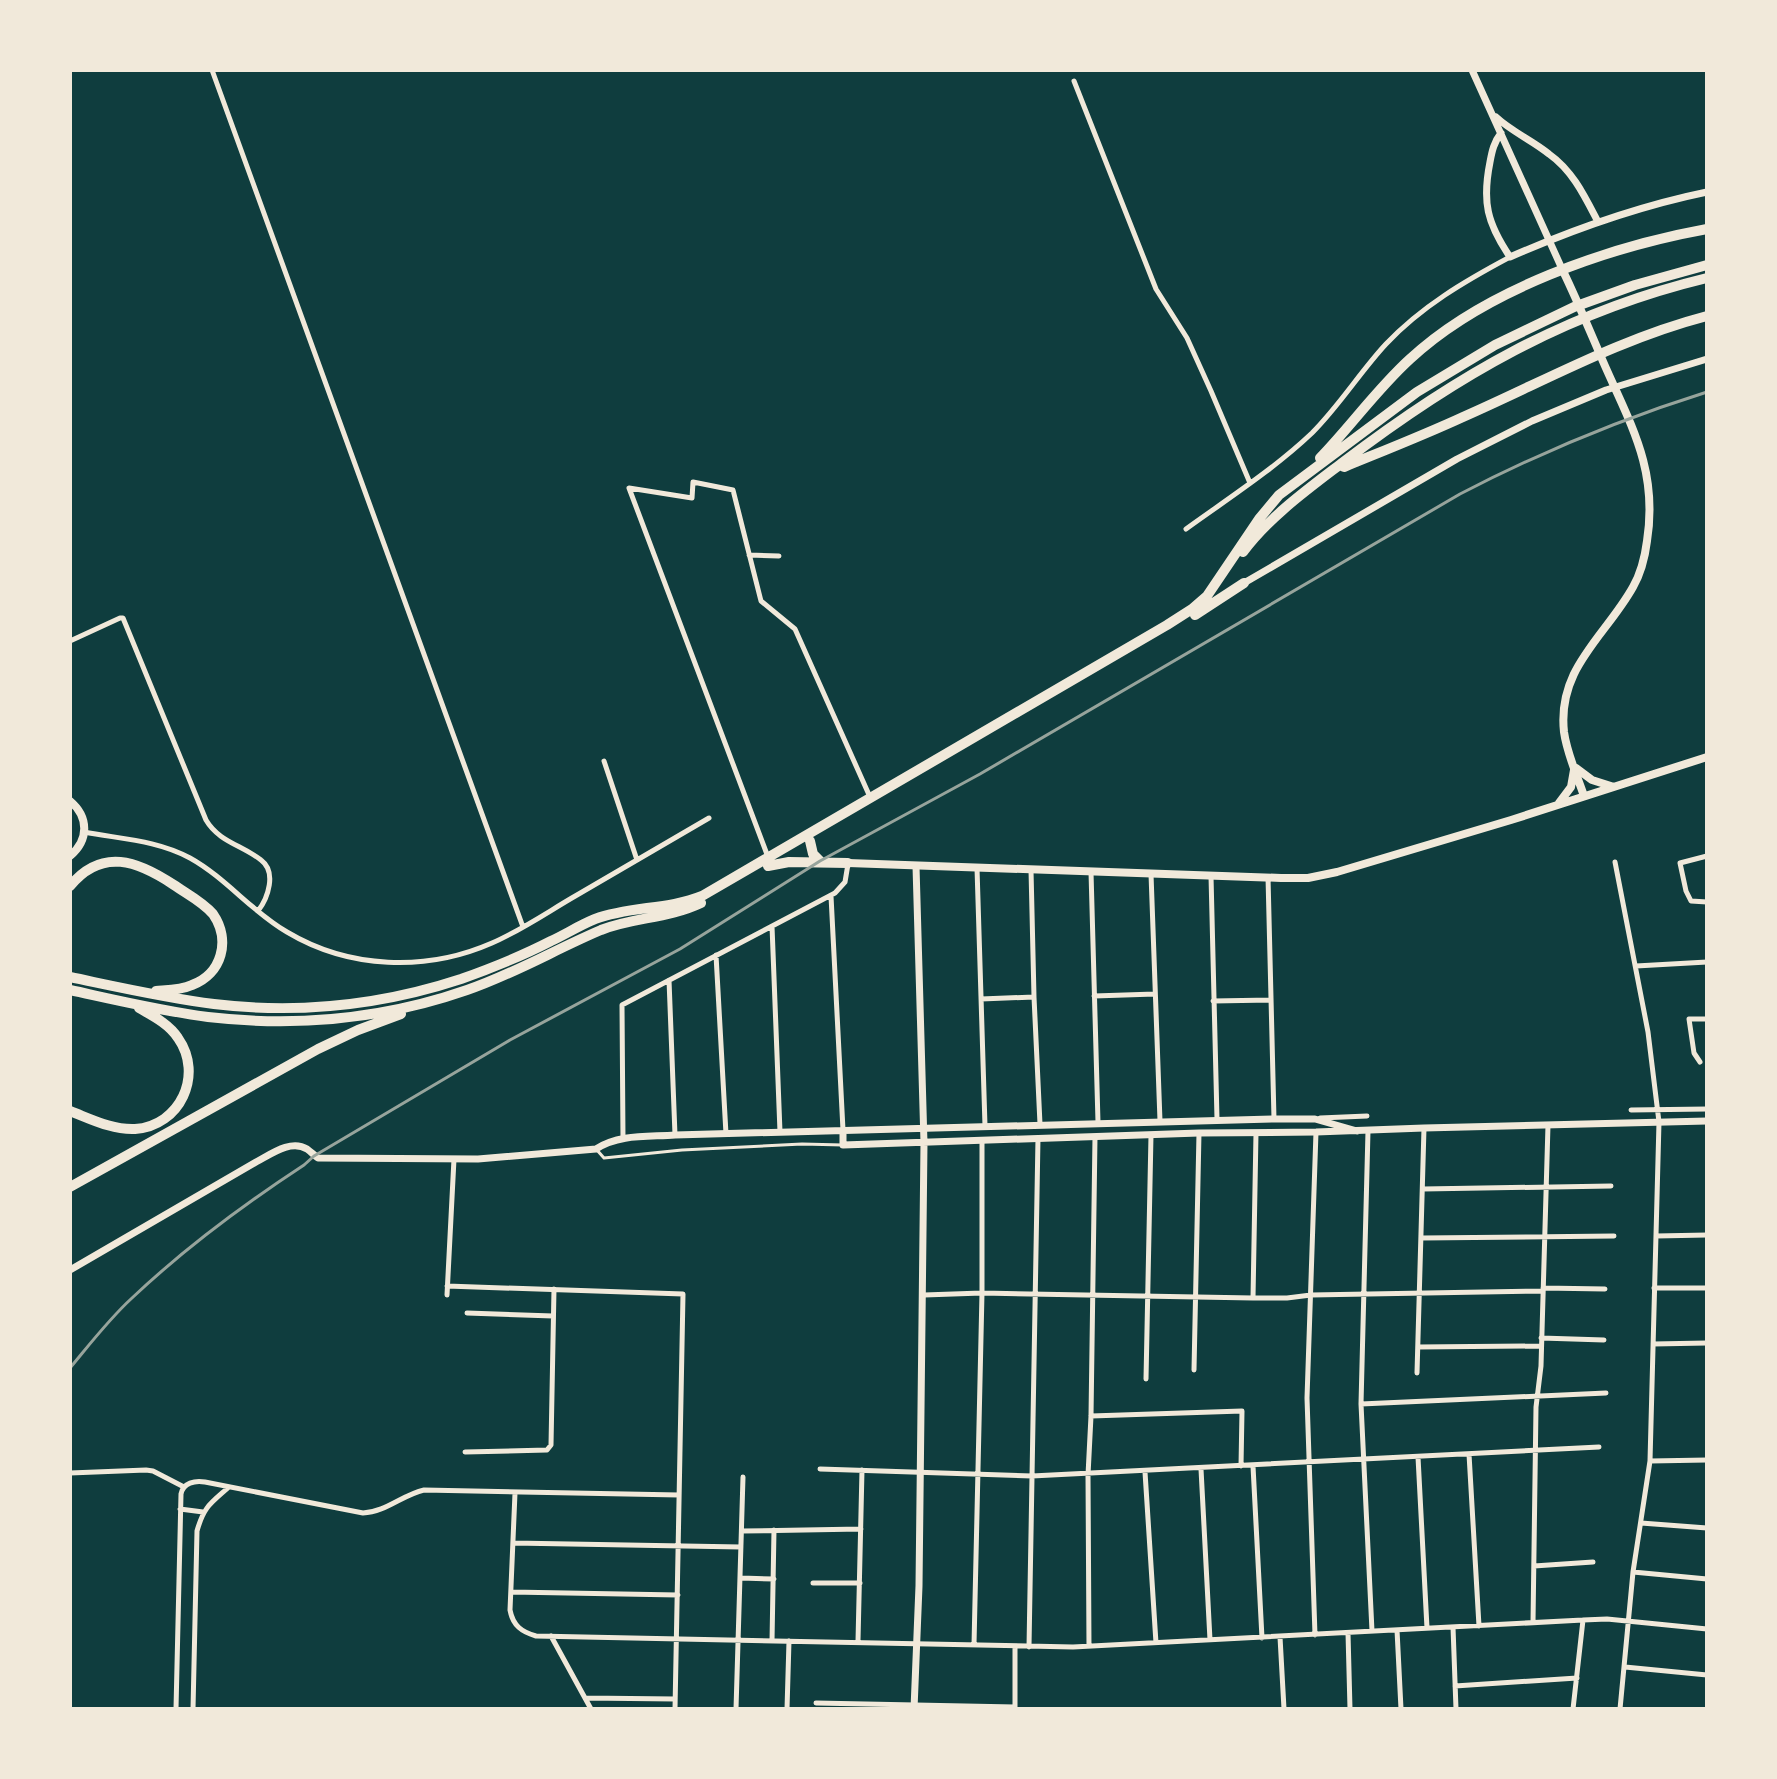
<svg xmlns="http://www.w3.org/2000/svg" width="1777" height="1779" font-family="'DM Sans',sans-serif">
<rect width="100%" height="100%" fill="#0f3d3e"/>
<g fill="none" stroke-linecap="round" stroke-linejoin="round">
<!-- service -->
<path stroke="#f1e9da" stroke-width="3" d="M 596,1149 L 604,1158 L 682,1150 L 802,1144 L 843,1145"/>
<!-- minor -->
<path stroke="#f1e9da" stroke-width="5" d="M 212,70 L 523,927
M 1074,81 L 1156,289 L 1187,338 L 1211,391 L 1250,483
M 1186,529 C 1229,498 1274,469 1312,433 C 1340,405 1360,372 1386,344 C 1422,306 1465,281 1510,257
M 749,555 L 779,556
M 70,641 L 120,618 L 123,618 L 206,820 C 219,842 242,845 261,860 C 277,872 268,898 258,911
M 604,761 L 637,860
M 84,832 C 120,839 157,840 190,858 C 226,878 252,912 287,932 C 349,969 426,972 492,943 C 522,930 549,911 577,895 C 621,869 665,844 709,818
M 1707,856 L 1680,863 L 1686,891 L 1691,901 L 1707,902
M 768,857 L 629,488 L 692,498 L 693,482 L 733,490 L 761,601 L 795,629 L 870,797
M 1615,862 L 1648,1032 L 1659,1122 L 1650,1461 L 1633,1572 L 1620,1709
M 977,868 L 985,1126
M 1031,870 L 1034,997 L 1040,1124
M 1091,872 L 1098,1122
M 1151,874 L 1160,1121
M 1211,876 L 1217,1119
M 1268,877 L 1274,1119
M 831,896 L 843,1130
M 772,926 L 780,1132
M 716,955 L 726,1134
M 1636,966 L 1707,962
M 669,980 L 675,1135
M 1094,996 L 1155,994
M 981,999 L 1034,997
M 1213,1001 L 1271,1000
M 1700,1062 L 1694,1053 L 1689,1019 L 1707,1019
M 1631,1110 L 1707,1109
M 1320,1118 L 1367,1116
M 1368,1131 L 1361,1404 L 1372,1631
M 623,1138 L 622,1005 L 835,893 L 845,882 L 848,864
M 1423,1189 L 1611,1186
M 1656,1236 L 1707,1235
M 1422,1238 L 1614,1236
M 447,1286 L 683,1294 L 675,1709
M 1543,1288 L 1605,1289
M 1654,1288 L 1707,1288
M 447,1295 L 454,1159
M 924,1295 L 982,1293 L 1253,1298 L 1287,1298 L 1311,1295 L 1543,1291
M 1253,1298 L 1256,1133
M 467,1313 L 553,1316
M 1541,1338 L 1604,1340
M 1653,1344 L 1707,1343
M 1418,1347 L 1541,1346
M 1194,1370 L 1199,1133
M 1417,1373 L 1424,1128
M 1146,1379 L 1151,1135
M 1361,1404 L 1606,1393
M 1091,1416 L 1242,1411 L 1241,1466
M 465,1452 L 547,1450 L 551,1445 L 554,1289
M 1469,1454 L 1479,1626
M 1418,1457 L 1427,1628
M 1650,1461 L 1707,1460
M 1253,1466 L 1262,1638
M 820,1469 L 1032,1476 L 1599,1447
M 1201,1469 L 1210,1640
M 1145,1472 L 1156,1643
M 70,1473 L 146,1470 L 153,1471 L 184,1487
M 515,1493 L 510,1610 C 513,1626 522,1632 536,1636 L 1073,1647 L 1583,1620 L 1607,1619 L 1707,1629
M 180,1509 L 203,1512
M 1641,1523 L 1707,1528
M 742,1531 L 861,1529
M 513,1543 L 741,1547
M 1534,1566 L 1593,1562
M 1633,1572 L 1707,1579
M 741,1578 L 774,1579
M 813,1583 L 860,1583
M 511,1592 L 678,1595
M 1533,1623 L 1536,1407 L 1541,1366 L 1548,1125
M 1453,1627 L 1456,1709
M 1397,1630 L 1401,1709
M 1348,1633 L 1350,1709
M 1315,1635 L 1307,1398 L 1316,1132
M 551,1636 L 591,1709
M 1280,1637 L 1284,1709
M 772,1641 L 774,1530
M 858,1641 L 862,1470
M 974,1645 L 982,1293 L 982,1140
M 1089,1646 L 1088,1475 L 1091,1416 L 1095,1137
M 1029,1647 L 1038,1138
M 1625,1667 L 1707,1675
M 1455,1686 L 1577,1678
M 585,1698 L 675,1699
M 816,1703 L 1015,1707
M 1015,1708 L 1015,1646
M 176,1709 L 181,1494 C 183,1483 195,1480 205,1482 L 363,1513 C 386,1512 402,1495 424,1490 L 679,1495
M 193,1709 L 197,1531 C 204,1506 211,1503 229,1487
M 736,1709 L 743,1477
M 787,1709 L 789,1641
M 1573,1709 L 1583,1620"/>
<!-- tertiary -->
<path stroke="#f1e9da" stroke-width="7" d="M 1472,70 L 1563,271
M 1496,117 C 1512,132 1532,140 1549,154 C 1573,171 1585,197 1598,222
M 1501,133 C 1494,142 1492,151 1490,162 C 1482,202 1487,223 1510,257 C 1574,229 1639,206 1707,192
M 1244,583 L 1457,459 L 1532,421 L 1606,390 L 1707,359
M 843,1130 L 843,1145 L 1199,1133 L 1316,1132 L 1424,1128 L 1707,1121
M 70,1270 L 256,1162 C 271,1154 291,1139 307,1149 C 311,1152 314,1155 318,1158 L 478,1159 L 596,1149 C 619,1134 648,1137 675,1135 L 1274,1119 L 1315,1119 L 1357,1131
M 914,1709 L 919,1586 L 924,1143 L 916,866"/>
<!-- secondary -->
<path stroke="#f1e9da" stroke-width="8" d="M 1563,271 C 1578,302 1591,334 1605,366 C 1632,427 1658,471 1647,541 C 1645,557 1641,573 1633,587 C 1605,637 1557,668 1564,732 C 1567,754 1577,775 1584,796
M 1576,768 L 1592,780 L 1614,787
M 70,801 C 89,817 89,840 70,856
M 1559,803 L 1571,787 L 1574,770
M 848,863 L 1281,878 L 1308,878 L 1337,872 L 1511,820 L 1707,757"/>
<!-- motorway -->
<path stroke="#f1e9da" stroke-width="10" d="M 1320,458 C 1351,426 1377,389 1410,359 C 1484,290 1608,247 1707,229
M 1344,467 C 1383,451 1424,435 1463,417 C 1545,381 1619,339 1707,316
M 1243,552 C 1269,517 1308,489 1342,463 C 1456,376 1566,312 1707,278
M 1195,615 L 1244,583
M 810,841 L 813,854 L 820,861
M 768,866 L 789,862 L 848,863
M 70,886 C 102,847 138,861 174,885 C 187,894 203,902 213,914 C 231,940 222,974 192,985 C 181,990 168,990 156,991
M 70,977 C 118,987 166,998 214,1004 C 297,1014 382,1005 461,979 C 492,968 522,956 551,941 C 566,934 580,925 595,919 C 630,906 667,910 702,896 L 1167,625 L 1192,609 L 1207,596 L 1259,519 L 1279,495 L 1417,392 L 1495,345 L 1574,307 L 1635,285 L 1707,265
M 70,990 C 116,1000 162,1011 208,1017 C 295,1027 384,1019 467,990 C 514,974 556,949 601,930 C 634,917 667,919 701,903
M 70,1111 C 91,1119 112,1130 135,1129 C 180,1126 204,1075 178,1038 C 169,1024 153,1016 139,1008
M 70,1187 L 318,1049 L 358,1030 L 401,1014"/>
<!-- rail -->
<path stroke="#97a49c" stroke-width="3" d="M 70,1368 C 90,1344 109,1319 132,1298 C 185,1248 243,1205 304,1165 L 314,1156 L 510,1040 L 680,949 L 820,861 L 980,774 L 1460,494 C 1539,453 1621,419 1707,392"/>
</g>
<!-- border -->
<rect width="1777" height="1779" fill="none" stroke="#f1e9da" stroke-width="144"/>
</svg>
